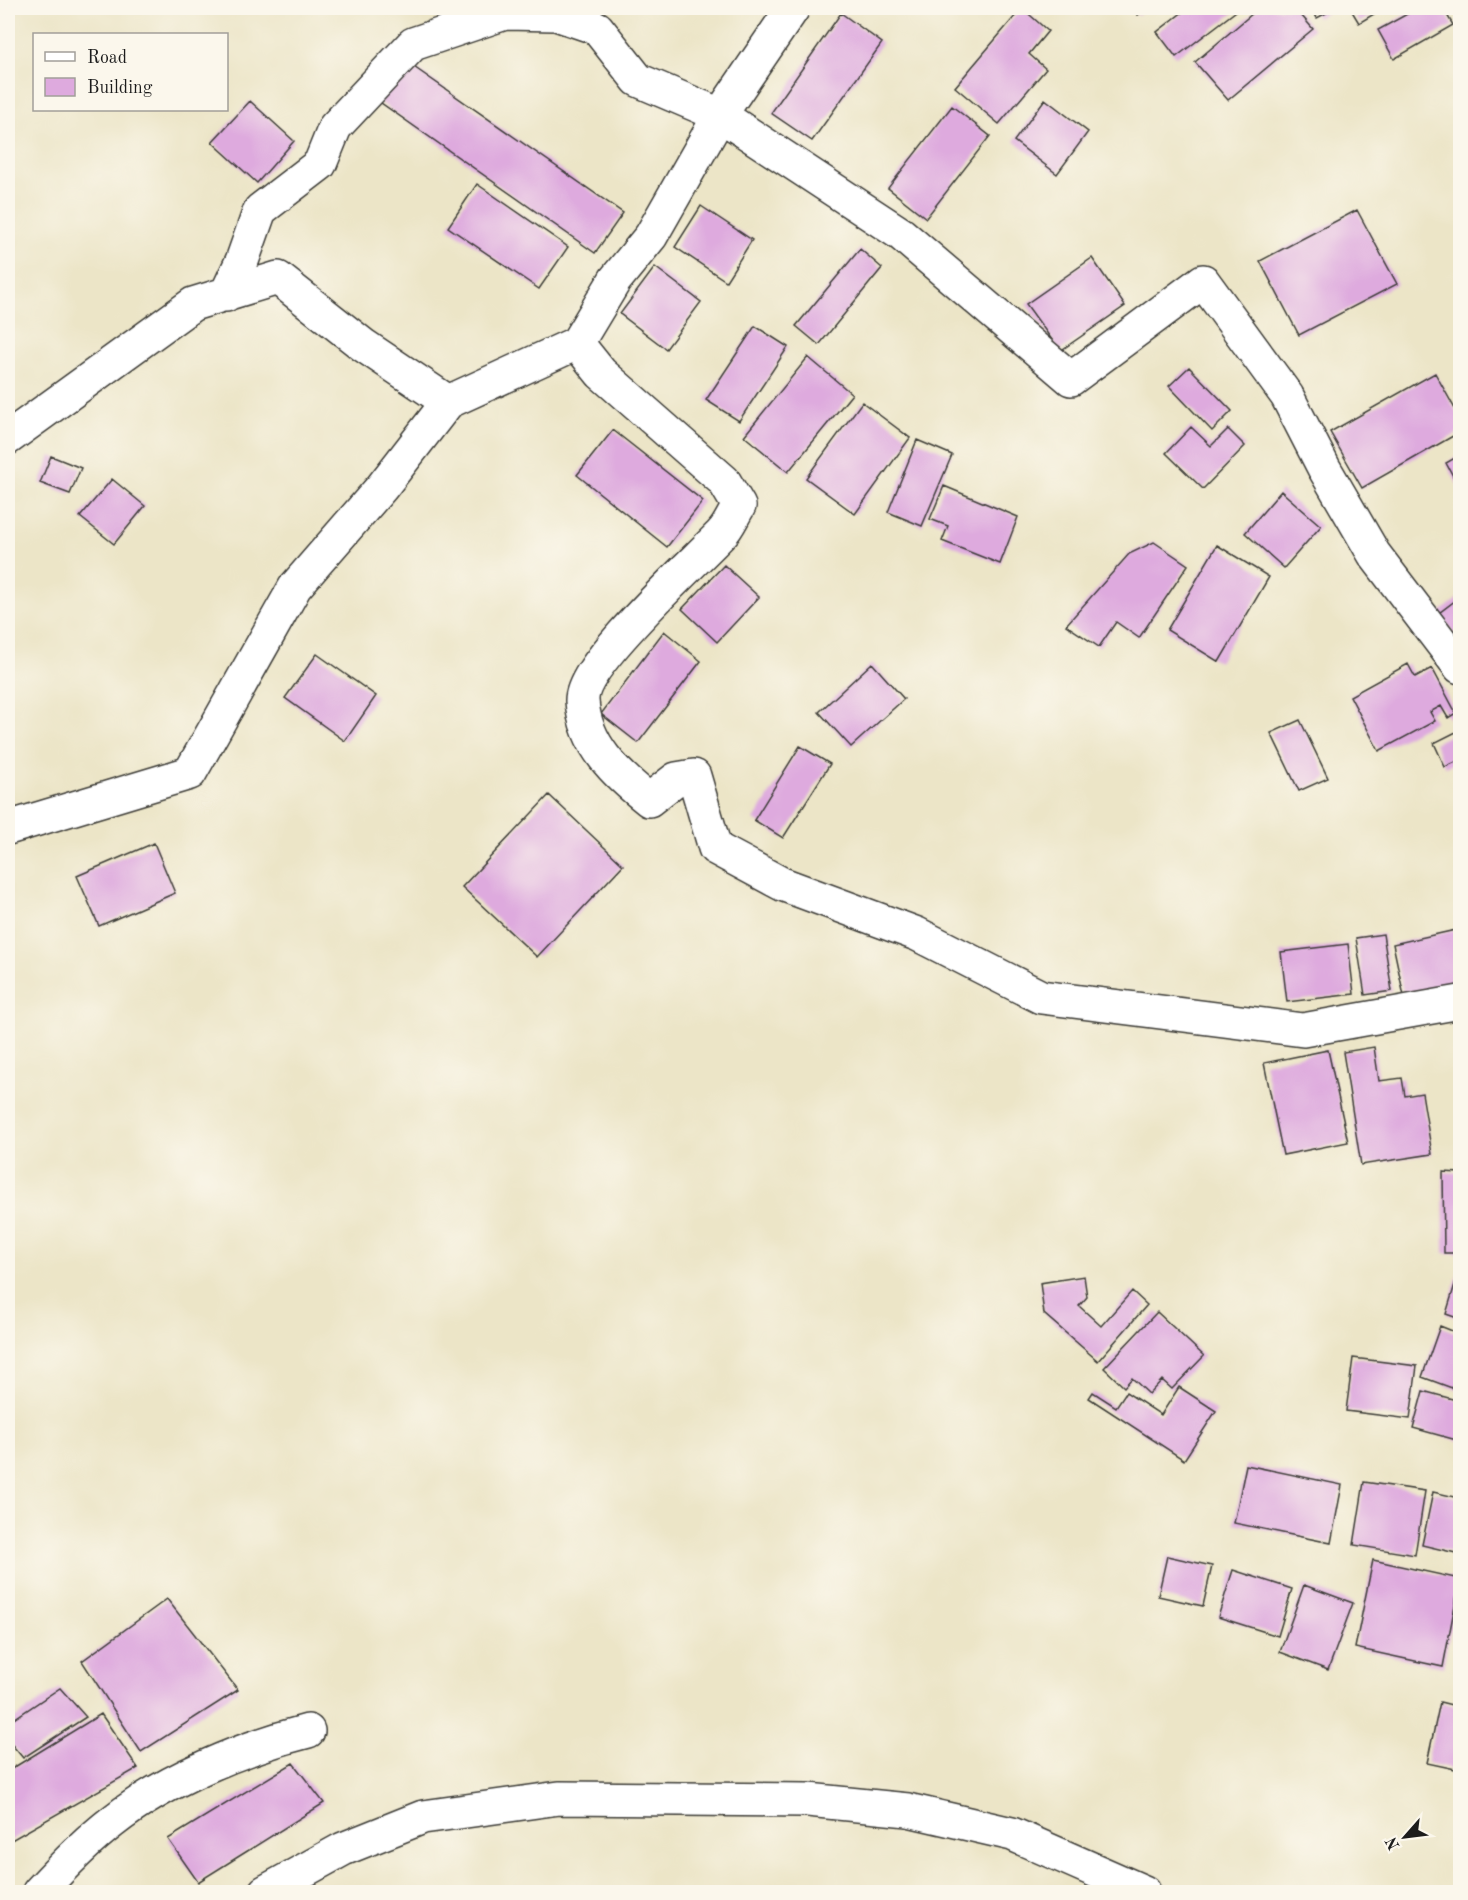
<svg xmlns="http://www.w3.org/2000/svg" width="1468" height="1900" font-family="'Old Standard TT',serif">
<rect width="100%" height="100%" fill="#fbf7ec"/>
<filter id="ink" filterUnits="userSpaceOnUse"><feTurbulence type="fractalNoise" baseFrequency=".0167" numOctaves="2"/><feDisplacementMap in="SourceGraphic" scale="12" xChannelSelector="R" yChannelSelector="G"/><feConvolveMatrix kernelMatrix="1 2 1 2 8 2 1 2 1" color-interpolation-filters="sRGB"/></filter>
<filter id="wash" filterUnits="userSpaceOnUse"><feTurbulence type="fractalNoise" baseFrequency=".008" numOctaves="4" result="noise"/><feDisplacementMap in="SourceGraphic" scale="24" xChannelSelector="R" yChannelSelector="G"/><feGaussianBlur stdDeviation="1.35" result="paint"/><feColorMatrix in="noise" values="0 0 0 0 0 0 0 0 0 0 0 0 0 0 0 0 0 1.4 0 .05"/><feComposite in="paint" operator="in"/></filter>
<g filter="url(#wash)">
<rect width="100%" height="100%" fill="#ece5c7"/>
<g id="blocks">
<!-- building -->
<path fill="#deaade" d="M 1022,8 L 1048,31 L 1029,54 L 1046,69 L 999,124 L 955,87 Z
M 1131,8 L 1147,8 L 1138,15 Z
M 1188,8 L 1240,8 L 1176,57 L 1157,32 Z
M 1259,8 L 1295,8 L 1313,29 L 1228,100 L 1195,62 Z
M 1311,8 L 1334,8 L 1334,9 L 1317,18 Z
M 1350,8 L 1384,8 L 1359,23 Z
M 1418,8 L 1443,8 L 1453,25 L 1394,59 L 1378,30 Z
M 841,13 L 882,43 L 812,141 L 771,113 Z
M 401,58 L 623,213 L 595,253 L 374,98 Z
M 1045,99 L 1088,132 L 1057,174 L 1014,141 Z
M 250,101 L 294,141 L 257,183 L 212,142 Z
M 952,106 L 990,136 L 926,218 L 888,188 Z
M 477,184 L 568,247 L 539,289 L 448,227 Z
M 701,206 L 752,240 L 726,281 L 675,247 Z
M 1357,210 L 1397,284 L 1299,335 L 1260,261 Z
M 860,249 L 882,268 L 819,345 L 796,326 Z
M 1092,258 L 1125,306 L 1060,351 L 1026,304 Z
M 655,267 L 701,302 L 666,349 L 620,314 Z
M 755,326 L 788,347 L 739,421 L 706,400 Z
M 808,357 L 852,394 L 788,472 L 744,436 Z
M 1189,367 L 1232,411 L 1212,431 L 1169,386 Z
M 1435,373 L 1460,418 L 1460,432 L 1362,488 L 1330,432 Z
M 862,402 L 910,438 L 855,514 L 806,478 Z
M 1191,427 L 1211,446 L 1228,429 L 1245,446 L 1203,489 L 1166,453 Z
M 613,430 L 703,501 L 667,547 L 577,475 Z
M 917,440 L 952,455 L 922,526 L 888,512 Z
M 1460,455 L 1460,489 L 1446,463 Z
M 51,456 L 81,468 L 70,494 L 40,483 Z
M 112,479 L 145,506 L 114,544 L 80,517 Z
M 944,486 L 1018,517 L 1000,564 L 942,541 L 948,526 L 930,519 Z
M 1281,491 L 1321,526 L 1284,568 L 1245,533 Z
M 1154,542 L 1188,565 L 1139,638 L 1116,622 L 1099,647 L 1066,625 L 1129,554 Z
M 1217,545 L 1269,577 L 1219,662 L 1167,630 Z
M 724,565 L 759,597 L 717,642 L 682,609 Z
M 1460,597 L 1460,642 L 1439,613 Z
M 664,631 L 701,661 L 638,743 L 601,714 Z
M 317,654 L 376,696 L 345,741 L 285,698 Z
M 872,663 L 904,699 L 851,747 L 819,712 Z
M 1408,664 L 1415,677 L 1432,668 L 1456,713 L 1448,718 L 1441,706 L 1430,712 L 1435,721 L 1379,751 L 1350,696 Z
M 1300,720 L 1328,778 L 1299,791 L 1271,733 Z
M 1460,730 L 1460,760 L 1445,767 L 1434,743 Z
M 800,746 L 830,764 L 783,838 L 754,820 Z
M 549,795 L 623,865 L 537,957 L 462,887 Z
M 154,843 L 175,893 L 99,926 L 77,876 Z
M 1460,929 L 1460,989 L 1405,1001 L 1393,944 Z
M 1383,934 L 1392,991 L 1365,995 L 1356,938 Z
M 1348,944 L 1354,994 L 1287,1002 L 1281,952 Z
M 1374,1047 L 1379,1081 L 1402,1078 L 1405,1096 L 1422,1093 L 1432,1154 L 1361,1165 L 1343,1052 Z
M 1328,1050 L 1348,1142 L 1283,1155 L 1264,1063 Z
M 1443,1172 L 1460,1173 L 1460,1253 L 1444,1253 Z
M 1460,1268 L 1460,1319 L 1446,1314 Z
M 1084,1276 L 1087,1297 L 1079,1306 L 1101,1326 L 1132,1291 L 1147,1305 L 1098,1361 L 1044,1314 L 1040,1283 Z
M 1157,1312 L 1204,1356 L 1172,1389 L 1162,1380 L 1149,1394 L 1132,1378 L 1124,1387 L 1104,1368 Z
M 1440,1326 L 1460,1334 L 1460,1391 L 1422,1377 Z
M 1353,1358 L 1417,1366 L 1410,1419 L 1346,1411 Z
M 1179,1387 L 1216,1411 L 1184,1460 L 1089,1398 L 1093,1392 L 1116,1407 L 1126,1392 L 1161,1415 Z
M 1423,1391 L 1460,1401 L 1460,1441 L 1413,1428 Z
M 1246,1465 L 1342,1485 L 1331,1543 L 1234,1523 Z
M 1364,1482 L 1425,1491 L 1415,1555 L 1354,1545 Z
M 1433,1492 L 1460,1498 L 1460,1554 L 1422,1545 Z
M 1167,1556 L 1212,1566 L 1203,1606 L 1158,1596 Z
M 1373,1560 L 1460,1579 L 1443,1667 L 1355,1648 Z
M 1233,1570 L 1292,1589 L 1278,1636 L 1218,1617 Z
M 1304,1585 L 1353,1603 L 1328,1670 L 1280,1652 Z
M 167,1599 L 238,1690 L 141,1752 L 82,1661 Z
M 60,1688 L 86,1717 L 23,1758 L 8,1740 L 8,1723 Z
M 1440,1702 L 1460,1707 L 1460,1770 L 1427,1763 Z
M 101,1714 L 138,1768 L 8,1842 L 8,1771 Z
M 293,1763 L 324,1803 L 198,1882 L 168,1839 Z"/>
</g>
</g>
<g filter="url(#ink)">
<use href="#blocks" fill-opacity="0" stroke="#3b3a36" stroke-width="1.5"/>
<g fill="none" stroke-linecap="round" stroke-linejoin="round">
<!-- minor casing -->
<g stroke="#3b3a36" stroke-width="36">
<path id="minor" d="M 226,295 L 242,261 L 260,210 L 320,164 L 335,127 L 413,44 L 505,13 L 556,14 L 597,28 L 638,80 L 720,115 L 901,234 L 1071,379 L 1203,281 L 1287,396 L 1324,468 L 1374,554 L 1460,667
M 577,343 L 601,373 L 724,481 L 739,506 C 733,515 729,526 722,533 C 695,562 580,665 582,701 C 585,745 616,774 649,800 L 676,779 L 694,776 L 715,848 L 782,884 L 917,934 L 1041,997 L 1303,1030 L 1460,1002
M 8,438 L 193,304 L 278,278 L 363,345 L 448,402 L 577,343 L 615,280 L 651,236 L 720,115 L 793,8
M 8,828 L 190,773 L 295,587 L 382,487 L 448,402
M 39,1892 C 61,1868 86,1842 112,1822 C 166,1779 242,1748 308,1731
M 265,1892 L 343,1849 L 423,1817 L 559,1798 L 808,1800 L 908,1810 L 1012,1834 L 1144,1892"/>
</g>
<!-- minor -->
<use href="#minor" stroke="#fff" stroke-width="33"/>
</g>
</g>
<!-- margin -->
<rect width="1468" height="1900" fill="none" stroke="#fbf7ec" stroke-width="30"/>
<!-- legend -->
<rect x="33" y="33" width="195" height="78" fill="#fbf7ec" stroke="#a29f99" stroke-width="1.5"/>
<rect x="45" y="52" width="30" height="9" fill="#ffffff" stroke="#a29f99" stroke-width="1.5"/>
<text x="87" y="63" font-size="18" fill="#1c1c1c">Road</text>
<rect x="45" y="78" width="30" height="18" fill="#deaade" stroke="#a29f99" stroke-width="1.5"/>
<text x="87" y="93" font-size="18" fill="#1c1c1c">Building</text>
<!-- north arrow -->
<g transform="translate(1405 1837) rotate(242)" stroke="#fbf7ec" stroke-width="4.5" paint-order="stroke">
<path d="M0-4.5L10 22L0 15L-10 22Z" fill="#1c1c1c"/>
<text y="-9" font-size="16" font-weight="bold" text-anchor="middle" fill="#1c1c1c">N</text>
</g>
</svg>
